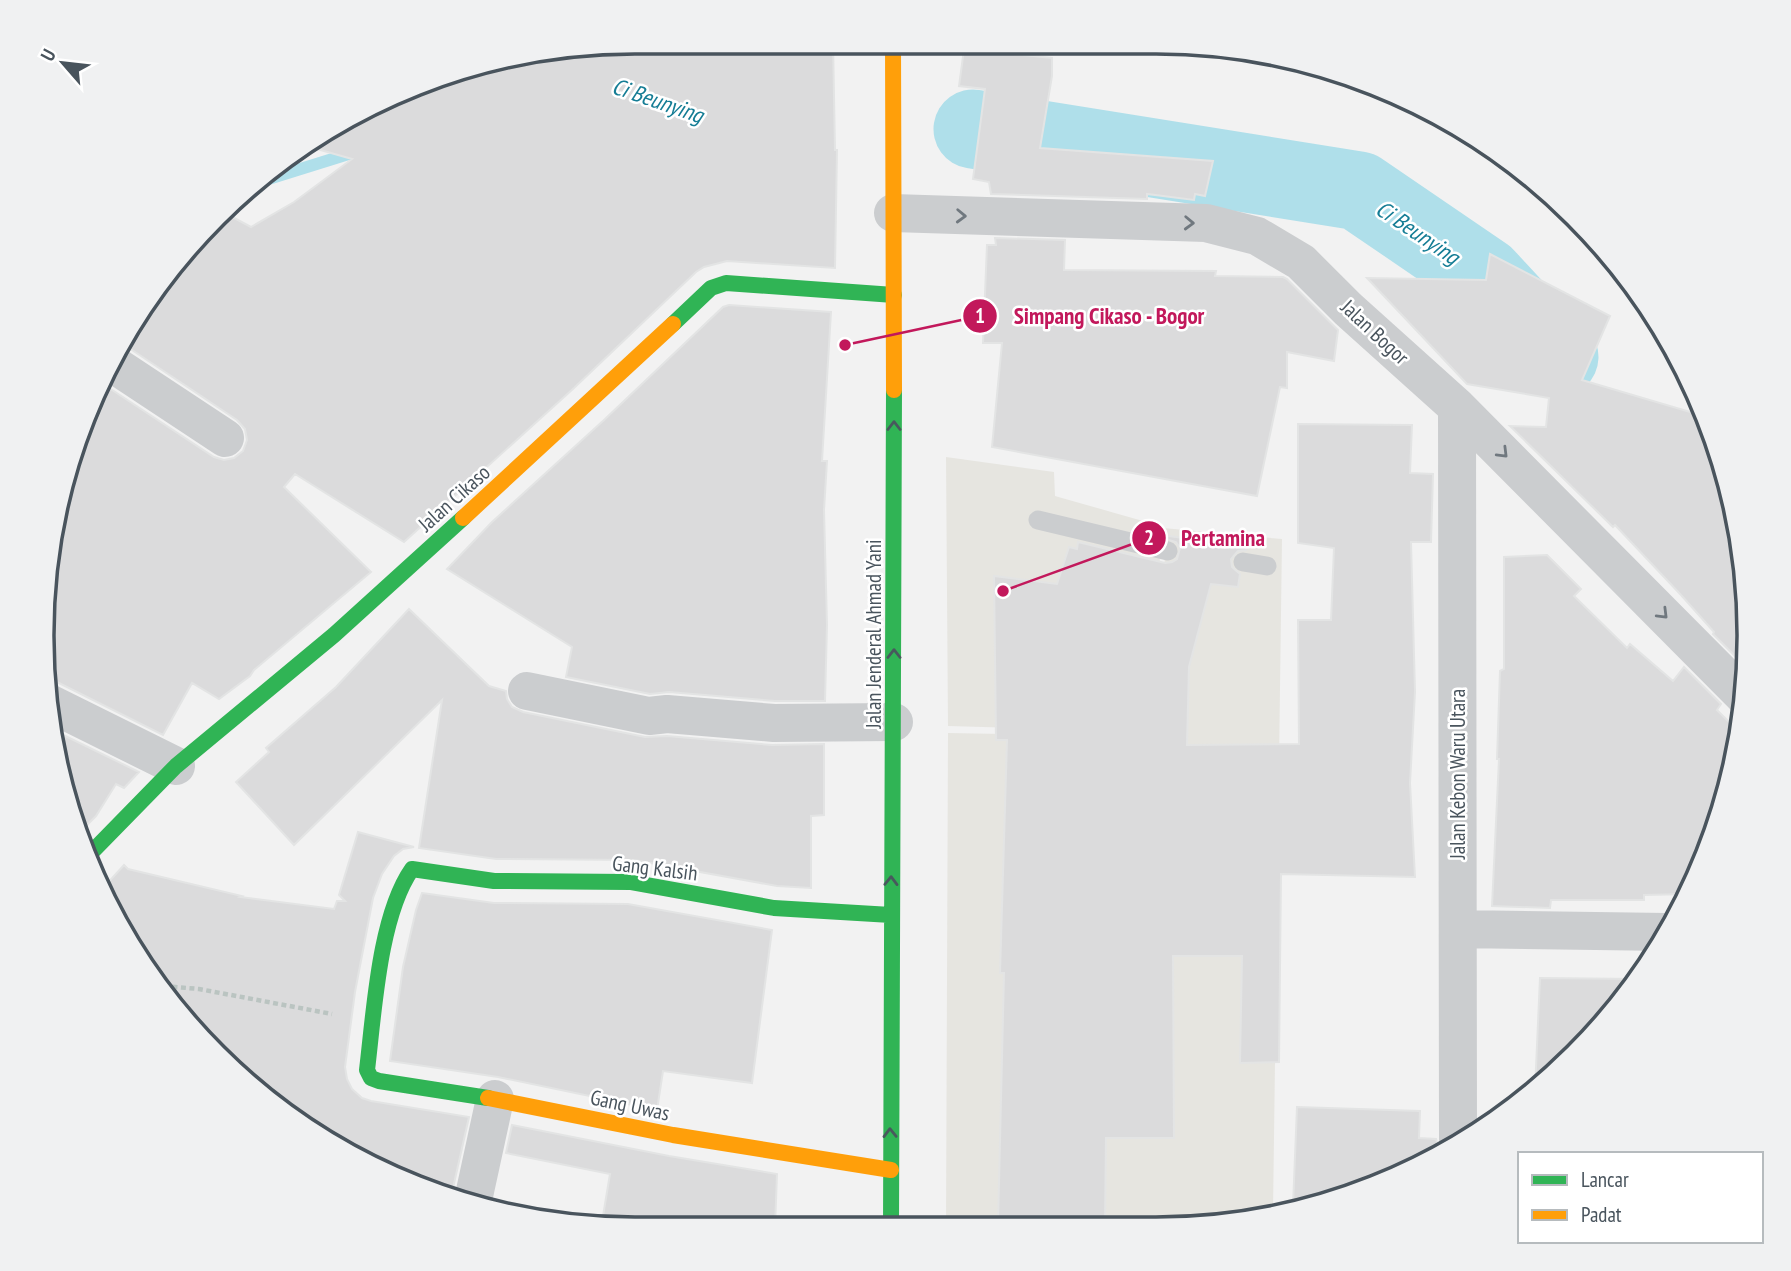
<svg xmlns="http://www.w3.org/2000/svg" width="1791" height="1271" font-family="'PT Sans Narrow',sans-serif">
<rect width="100%" height="100%" fill="#f2f2f2"/>
<!-- commercial -->
<path fill="#e6e5e0" d="M 946,457 L 1054,472 L 1055,496 L 1157,525 L 1162,588 L 1095,730 L 948,726 Z
M 1163,528 L 1282,539 L 1273,1212 L 1233,1224 L 946,1226 L 948,733 L 1101,736 L 1166,590 Z"/>
<g fill="none" stroke-linecap="round" stroke-linejoin="round">
<!-- stream -->
<path stroke="#afdfea" stroke-width="12" d="M 262,181 L 355,152"/>
<!-- river -->
<path stroke="#afdfea" stroke-width="79" d="M 973,129 L 1359,191 L 1485,277 L 1559,357"/>
</g>
<!-- building -->
<path fill="#dbdbdc" stroke="#e3e4e4" stroke-width="2" d="M 635,42 L 833,42 L 835,150 L 837,150 L 835,268 L 727,261 L 704,267 L 696,272 L 574,388 L 404,542 L 295,474 L 284,487 L 371,572 L 254,670 L 250,676 L 219,699 L 192,683 L 163,735 L 57,682 L 48,681 L 53,520 L 100,382 L 214,457 L 224,460 L 234,458 L 243,451 L 247,440 L 245,429 L 237,420 L 123,344 L 189,244 L 225,213 L 251,227 L 294,202 L 352,159 L 303,145 L 306,142 L 481,63 Z
M 964,49 L 1052,58 L 1052,76 L 1040,148 L 1213,161 L 1205,196 L 1195,194 L 1194,200 L 1147,194 L 1147,199 L 991,194 L 989,182 L 973,179 L 985,89 L 959,86 Z
M 995,238 L 1065,240 L 1064,270 L 1216,271 L 1215,276 L 1283,277 L 1287,279 L 1338,330 L 1334,361 L 1287,352 L 1287,388 L 1280,387 L 1257,496 L 992,447 L 1002,343 L 983,343 L 987,245 L 996,245 Z
M 1490,254 L 1610,316 L 1582,380 L 1704,416 L 1718,445 L 1744,558 L 1747,668 L 1713,634 L 1714,632 L 1681,595 L 1615,525 L 1613,527 L 1510,426 L 1546,427 L 1549,398 L 1467,384 L 1367,278 L 1486,280 Z
M 729,305 L 831,312 L 822,461 L 827,461 L 824,510 L 827,625 L 825,701 L 775,701 L 669,692 L 650,694 L 566,677 L 572,647 L 447,569 L 492,522 L 604,420 L 723,307 Z
M 1298,424 L 1412,425 L 1410,473 L 1433,474 L 1431,542 L 1411,542 L 1415,692 L 1410,783 L 1415,877 L 1281,874 L 1279,1062 L 1240,1063 L 1242,956 L 1173,956 L 1174,1138 L 1106,1138 L 1105,1225 L 998,1225 L 1004,973 L 1000,973 L 1007,740 L 996,740 L 994,576 L 1057,584 L 1069,547 L 1077,549 L 1078,542 L 1165,563 L 1172,562 L 1177,559 L 1180,548 L 1176,542 L 1145,533 L 1246,546 L 1246,550 L 1238,551 L 1231,559 L 1232,567 L 1240,574 L 1238,587 L 1211,584 L 1189,667 L 1187,745 L 1299,744 L 1298,620 L 1331,620 L 1334,548 L 1298,543 Z
M 1547,555 L 1581,589 L 1574,596 L 1627,648 L 1630,644 L 1673,681 L 1684,667 L 1721,704 L 1717,710 L 1738,731 L 1729,789 L 1689,894 L 1644,895 L 1644,900 L 1551,900 L 1550,908 L 1492,906 L 1499,759 L 1497,759 L 1500,671 L 1504,669 L 1504,557 Z
M 409,609 L 489,686 L 506,691 L 507,699 L 512,707 L 523,712 L 645,737 L 667,736 L 772,745 L 824,744 L 824,815 L 811,816 L 811,888 L 777,886 L 634,860 L 496,859 L 419,848 L 442,700 L 294,845 L 236,782 L 269,752 L 266,748 L 336,687 Z
M 51,729 L 139,772 L 124,788 L 116,784 L 96,816 L 79,833 Z
M 358,832 L 414,847 L 403,849 L 394,856 L 382,874 L 373,898 L 355,992 L 345,1067 L 347,1079 L 352,1089 L 362,1098 L 371,1101 L 469,1117 L 451,1197 L 373,1168 L 274,1106 L 189,1027 L 103,888 L 124,865 L 128,869 L 242,896 L 240,897 L 334,909 L 337,901 L 345,901 L 339,895 Z
M 422,893 L 494,903 L 628,904 L 772,930 L 752,1083 L 663,1071 L 657,1110 L 498,1077 L 390,1061 L 403,967 L 416,910 Z
M 1540,978 L 1637,979 L 1626,997 L 1547,1082 L 1535,1090 Z
M 1297,1107 L 1420,1111 L 1419,1138 L 1436,1139 L 1440,1153 L 1418,1168 L 1293,1206 Z
M 512,1125 L 669,1156 L 777,1174 L 775,1227 L 601,1228 L 610,1174 L 506,1153 Z"/>
<g fill="none" stroke-linecap="round" stroke-linejoin="round">
<!-- path -->
<path stroke="#bac4c1" stroke-width="4.5" stroke-dasharray="5 3.5" stroke-linecap="butt" d="M 164,986 L 199,989 L 332,1014"/>
<!-- lane -->
<path stroke="#cbcdcf" stroke-width="19" d="M 1038,520 L 1168,551
M 1243,562 L 1267,566"/>
<!-- street -->
<path stroke="#cbcdcf" stroke-width="38" d="M 893,213 L 1206,223 L 1257,236 L 1301,262 L 1348,309 L 1457,407 L 1744,696
M 110,362 L 225,438
M 1457,407 L 1458,1141
M 527,691 L 649,716 L 667,714 L 774,723 L 894,722
M 47,702 L 176,766
M 1458,929 L 1667,932
M 472,1205 L 495,1099"/>
<!-- fast -->
<path stroke="#30b455" stroke-width="16" d="M 673,324 L 711,288 L 726,283 L 894,295
M 86,858 L 176,766 L 334,635 L 463,518
M 488,1098 L 379,1081 L 371,1078 L 367,1070 C 374,1013 379,916 412,869 L 494,881 L 630,882 L 774,908 L 891,915
M 891,1226 L 894,390"/>
<!-- slow -->
<path stroke="#ff9f0a" stroke-width="16" d="M 893,42 L 894,390
M 463,518 L 673,324
M 488,1098 L 673,1135 L 891,1170"/>
</g>
<!-- one-way arrows -->
<defs><path id="oneway-chevron" d="M-2-3.5L2.5 0L-2 3.5" fill="none" stroke-width="1.6" stroke-linecap="round" stroke-linejoin="round" transform="scale(1.75)"/></defs>
<g stroke="#70787f">
<use href="#oneway-chevron" transform="translate(961 216) rotate(2)"/>
<use href="#oneway-chevron" transform="translate(1189 223) rotate(2)"/>
<use href="#oneway-chevron" transform="translate(1503 453) rotate(45)"/>
<use href="#oneway-chevron" transform="translate(1663 614) rotate(45)"/>
</g>
<g stroke="#48595d">
<use href="#oneway-chevron" transform="translate(894 426) rotate(-90)"/>
<use href="#oneway-chevron" transform="translate(894 654) rotate(-90)"/>
<use href="#oneway-chevron" transform="translate(891 881) rotate(-89)"/>
<use href="#oneway-chevron" transform="translate(890 1133) rotate(-91)"/>
</g>
<g text-anchor="middle" dominant-baseline="central" stroke-width="5" stroke-linejoin="round" paint-order="stroke">
<!-- street labels -->
<g font-size="21" fill="#49545d" stroke="#fff">
<text transform="translate(1375 332) rotate(43)">Jalan Bogor</text>
<text transform="translate(454 498) rotate(-42)">Jalan Cikaso</text>
<text transform="translate(873 634) rotate(-90)">Jalan Jenderal Ahmad Yani</text>
<text transform="translate(1457 774) rotate(-90)">Jalan Kebon Waru Utara</text>
<text transform="translate(655 868) rotate(7)">Gang Kalsih</text>
<text transform="translate(630 1105) rotate(12)">Gang Uwas</text>
</g>
<!-- water labels -->
<g font-size="23" font-style="italic" fill="#157d95" stroke="#fff">
<text transform="translate(658 100) rotate(19)">Ci Beunying</text>
<text transform="translate(1418 232) rotate(34)">Ci Beunying</text>
</g>
</g>
<!-- crop -->
<path d="M0 0H1791V1271H0ZM635 54H1156A581 581 0 0 1 1737 635V636A581 581 0 0 1 1156 1217H635A581 581 0 0 1 54 636V635A581 581 0 0 1 635 54Z" fill="#f0f1f2" fill-rule="evenodd"/>
<path fill="none" stroke="#49545d" stroke-width="3.5" d="M635 54H1156A581 581 0 0 1 1737 635V636A581 581 0 0 1 1156 1217H635A581 581 0 0 1 54 636V635A581 581 0 0 1 635 54Z"/>
<!-- callouts -->
<path fill="none" stroke="#c2185b" stroke-width="2.5" d="M845 345L980 316M1003 591L1149 538"/>
<g fill="#c2185b" stroke="#fff" stroke-width="2.5">
<circle cx="845" cy="345" r="7"/>
<circle cx="1003" cy="591" r="7"/>
<circle cx="980" cy="316" r="18"/>
<circle cx="1149" cy="538" r="18"/>
</g>
<g font-size="21" text-anchor="middle" font-weight="bold" fill="#fff">
<text x="980" y="323">1</text>
<text x="1149" y="545">2</text>
</g>
<g font-size="23" text-anchor="middle" font-weight="bold" fill="#c2185b" stroke="#fff" stroke-width="5" stroke-linejoin="round" paint-order="stroke">
<text x="1109" y="324">Simpang Cikaso - Bogor</text>
<text x="1223" y="546">Pertamina</text>
</g>
<!-- legend -->
<rect x="1518" y="1152" width="245" height="91" fill="#ffffff" stroke="#b6bbbe" stroke-width="2"/>
<rect x="1532" y="1175" width="35" height="10" fill="#30b455" stroke="#b6bbbe" stroke-width="2"/>
<text x="1581" y="1187" font-size="21" fill="#49545d">Lancar</text>
<rect x="1532" y="1210" width="35" height="10" fill="#ff9f0a" stroke="#b6bbbe" stroke-width="2"/>
<text x="1581" y="1222" font-size="21" fill="#49545d">Padat</text>
<!-- north arrow -->
<g transform="translate(63 63) rotate(298)" stroke="#ffffff" stroke-width="5" paint-order="stroke">
<path d="M0-5L12 26L0 18L-12 26Z" fill="#49545d"/>
<text y="-10" font-size="19" font-weight="bold" text-anchor="middle" fill="#49545d">U</text>
</g>
</svg>
